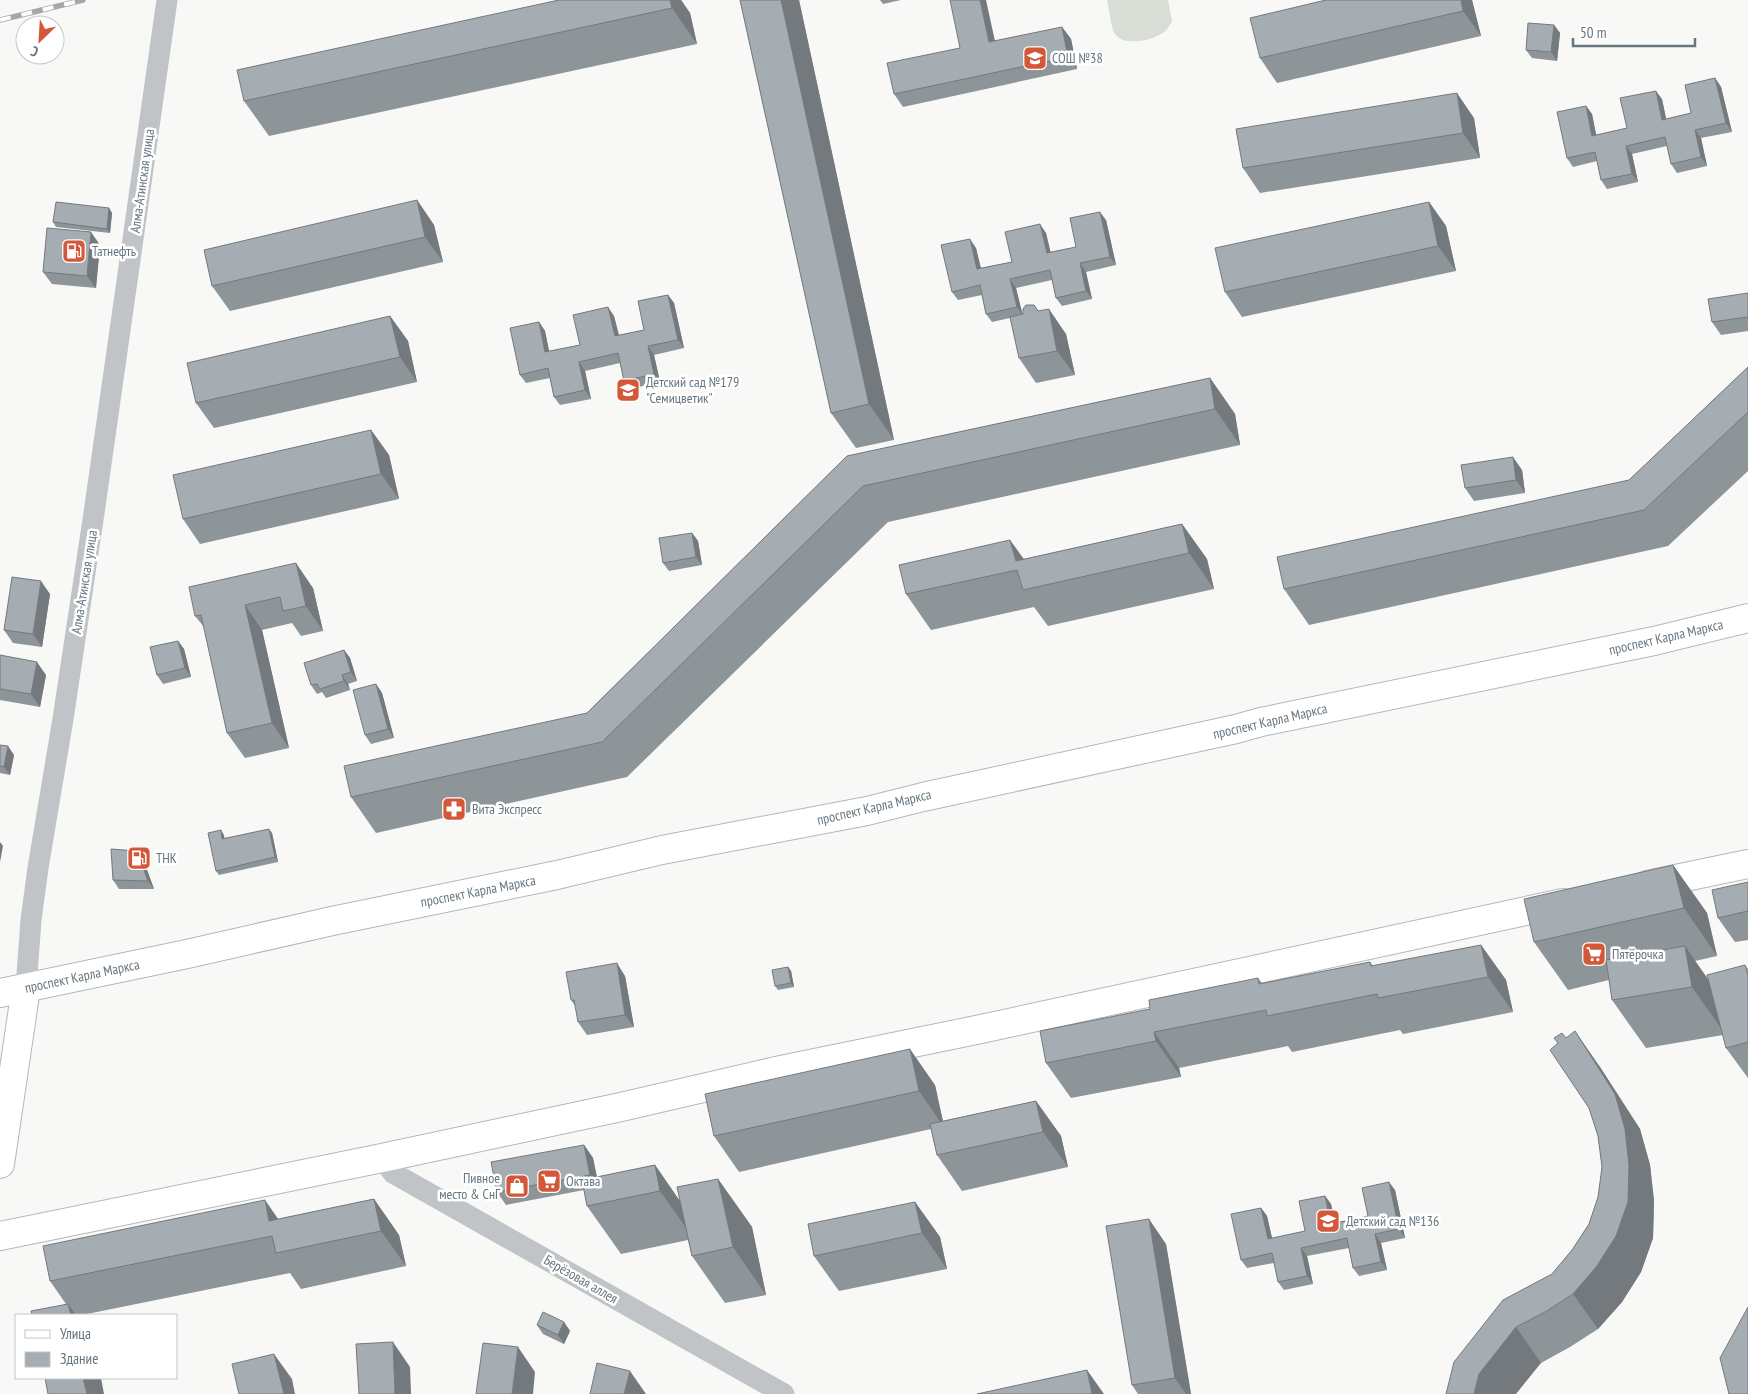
<svg xmlns="http://www.w3.org/2000/svg" width="1748" height="1394" font-family="'PT Sans Narrow',sans-serif">
<rect width="100%" height="100%" fill="#f8f8f6"/>
<!-- green -->
<path fill="#d8ddd5" d="M 1107,0 L 1168,0 L 1172,21 C 1169,27 1166,32 1159,35 C 1149,41 1123,46 1115,34 C 1111,28 1109,8 1107,0 Z"/>
<g fill="none" stroke-linecap="round" stroke-linejoin="round">
<!-- major casing -->
<g stroke="#b4b8bb" stroke-width="30">
<path id="major" d="M 1647,885 L 1748,864
M 0,993 L 187,954 L 332,921 L 557,875 L 662,850 L 867,811 L 923,797 L 1236,729 L 1261,722 L 1654,641 L 1748,618
M 0,1164 L 26,988
M 0,1236 L 382,1158 L 621,1107 L 776,1071 L 981,1029 L 1563,903"/>
</g>
<!-- minor -->
<path stroke="#c0c4c7" stroke-width="21" d="M 26,988 L 31,920 L 38,868 L 63,719 L 94,513 L 167,0
M 382,1158 L 393,1173 L 784,1394"/>
<!-- major -->
<use href="#major" stroke="#fff" stroke-width="28"/>
<!-- rail casing -->
<g stroke="#a2a8ad" stroke-width="5.5">
<path id="rail" d="M 0,20 L 83,0"/>
</g>
<!-- rail -->
<use href="#rail" stroke="#fff" stroke-width="4" stroke-dasharray="11" stroke-linecap="butt"/>
</g>
<!-- wall -->
<path fill="#8e9599" d="M 559,0 L 681,0 L 690,13 L 697,44 L 269,136 L 244,101 Z
M 740,0 L 799,0 L 894,440 L 856,448 L 831,413 Z
M 880,0 L 901,0 L 883,4 Z
M 1472,0 L 1481,36 L 1277,83 L 1260,58 Z
M 1554,25 L 1560,33 L 1557,61 L 1532,58 L 1526,50 Z
M 1062,27 L 1071,39 L 1077,69 L 903,107 L 894,94 L 960,48 Z
M 1715,78 L 1721,87 L 1732,132 L 1701,138 L 1707,166 L 1677,173 L 1671,164 L 1667,146 L 1632,154 L 1638,182 L 1607,189 L 1601,180 L 1597,161 L 1573,167 L 1567,158 L 1586,106 L 1592,114 L 1596,135 L 1627,128 L 1662,99 L 1666,119 L 1691,113 Z
M 1474,118 L 1480,158 L 1260,193 L 1243,168 Z
M 417,200 L 434,225 L 443,262 L 230,311 L 212,286 Z
M 1429,202 L 1446,226 L 1456,271 L 1242,317 L 1225,292 Z
M 109,208 L 112,213 L 110,233 L 56,227 L 53,222 Z
M 1106,220 L 1116,265 L 1086,272 L 1092,299 L 1062,306 L 1056,298 L 1052,280 L 1016,288 L 1022,314 L 1034,305 L 1038,311 L 1066,334 L 1075,375 L 1036,383 L 1019,358 L 1010,318 L 992,322 L 986,314 L 982,295 L 958,300 L 952,292 L 976,248 L 981,268 L 1012,262 L 1046,233 L 1050,252 L 1076,247 Z
M 100,245 L 96,288 L 52,284 L 43,272 Z
M 1748,293 L 1748,331 L 1721,335 L 1712,322 Z
M 668,295 L 674,303 L 684,348 L 654,355 L 660,382 L 630,389 L 624,381 L 620,363 L 585,371 L 591,399 L 560,405 L 554,397 L 550,378 L 526,383 L 520,375 L 539,322 L 545,331 L 549,351 L 580,345 L 614,316 L 619,335 L 644,330 Z
M 390,316 L 408,341 L 417,382 L 214,428 L 196,403 Z
M 1748,367 L 1748,471 L 1668,546 L 1309,625 L 1284,589 L 1629,480 Z
M 1210,378 L 1235,414 L 1240,445 L 888,522 L 627,777 L 376,833 L 351,797 L 587,713 L 847,456 Z
M 371,430 L 389,455 L 399,499 L 200,544 L 183,519 Z
M 1522,470 L 1525,493 L 1474,501 L 1465,488 Z
M 1182,524 L 1207,559 L 1214,589 L 1048,626 L 1034,607 L 931,630 L 906,594 L 1010,540 L 1024,559 Z
M 692,533 L 698,541 L 702,565 L 669,571 L 663,563 Z
M 313,588 L 323,631 L 301,636 L 292,623 L 262,630 L 289,748 L 245,758 L 227,733 L 204,627 L 195,616 Z
M 50,594 L 42,647 L 13,643 L 4,630 Z
M 178,641 L 184,649 L 191,677 L 163,684 L 157,675 Z
M 344,650 L 350,658 L 357,681 L 348,684 L 350,690 L 326,698 L 322,692 L 317,694 L 311,685 Z
M 0,655 L 46,675 L 40,707 L 0,700 Z
M 376,684 L 382,693 L 394,738 L 371,744 L 365,735 Z
M 0,745 L 14,755 L 10,775 L 0,773 Z
M 272,833 L 278,862 L 219,875 L 216,871 L 224,835 L 224,838 Z
M 137,851 L 143,859 L 154,889 L 119,889 L 113,880 Z
M 1673,865 L 1707,913 L 1717,956 L 1695,961 L 1708,979 L 1745,965 L 1748,969 L 1748,1078 L 1726,1048 L 1723,1035 L 1646,1048 L 1612,1000 L 1609,980 L 1568,990 L 1534,942 Z
M 1748,882 L 1748,940 L 1735,942 L 1718,918 Z
M 1481,945 L 1506,980 L 1513,1012 L 1403,1034 L 1400,1030 L 1292,1052 L 1288,1046 L 1179,1068 L 1181,1077 L 1071,1098 L 1046,1063 L 1150,1009 L 1258,978 L 1262,983 L 1370,962 L 1373,966 Z
M 788,967 L 791,971 L 794,987 L 778,990 L 775,986 Z
M 625,976 L 634,1027 L 587,1035 L 578,1022 L 576,1007 L 571,1000 Z
M 1566,1038 L 1600,1067 L 1640,1129 L 1650,1165 L 1654,1201 L 1653,1238 L 1641,1272 L 1622,1302 L 1598,1329 L 1570,1347 L 1541,1363 L 1446,1394 L 1552,1274 L 1572,1250 L 1589,1224 L 1598,1197 L 1602,1167 L 1598,1136 Z
M 935,1085 L 943,1121 L 1036,1101 L 1061,1136 L 1068,1167 L 962,1191 L 937,1155 L 931,1129 L 739,1172 L 714,1136 Z
M 584,1145 L 593,1158 L 597,1177 L 655,1165 L 680,1201 L 718,1179 L 752,1227 L 766,1295 L 725,1303 L 692,1256 L 688,1240 L 621,1254 L 587,1206 L 584,1190 L 506,1205 L 497,1192 Z
M 1395,1190 L 1405,1238 L 1381,1243 L 1387,1270 L 1359,1276 L 1353,1268 L 1349,1248 L 1307,1256 L 1313,1284 L 1284,1290 L 1278,1282 L 1274,1263 L 1247,1268 L 1241,1260 L 1261,1208 L 1267,1216 L 1272,1238 L 1305,1231 L 1325,1196 L 1331,1204 L 1335,1223 L 1368,1216 Z
M 374,1199 L 399,1235 L 406,1266 L 301,1289 L 290,1273 L 82,1315 L 32,1315 L 66,1304 L 50,1281 L 278,1219 Z
M 915,1202 L 940,1237 L 947,1269 L 839,1291 L 814,1256 Z
M 1166,1244 L 1191,1394 L 1138,1394 L 1132,1385 Z
M 564,1322 L 570,1331 L 564,1344 L 543,1334 L 537,1325 Z"/>
<!-- shaded-wall -->
<path fill="#74797d" d="M 670,0 L 681,0 L 690,13 L 697,44 L 672,8 Z
M 781,0 L 799,0 L 894,440 L 869,404 Z
M 980,0 L 986,0 L 998,55 L 989,42 Z
M 1461,0 L 1472,0 L 1481,36 L 1463,11 Z
M 1554,25 L 1560,33 L 1557,61 L 1551,52 Z
M 1062,27 L 1071,39 L 1077,69 L 1068,57 Z
M 1715,78 L 1721,87 L 1732,132 L 1726,123 Z
M 1656,91 L 1662,99 L 1668,128 L 1662,120 Z
M 1457,93 L 1474,118 L 1480,158 L 1463,133 Z
M 1586,106 L 1592,114 L 1598,144 L 1592,136 Z
M 1695,130 L 1701,138 L 1707,166 L 1701,157 Z
M 1626,146 L 1632,154 L 1638,182 L 1632,174 Z
M 417,200 L 434,225 L 443,262 L 425,237 Z
M 1429,202 L 1446,226 L 1456,271 L 1438,246 Z
M 109,208 L 112,213 L 110,233 L 107,229 Z
M 1100,212 L 1106,220 L 1116,265 L 1110,257 Z
M 1040,224 L 1046,233 L 1053,262 L 1047,253 Z
M 91,232 L 100,245 L 96,288 L 87,276 Z
M 970,239 L 976,248 L 983,278 L 977,269 Z
M 1080,263 L 1086,272 L 1092,299 L 1086,291 Z
M 1010,279 L 1016,288 L 1023,316 L 1017,307 Z
M 668,295 L 674,303 L 684,348 L 678,340 Z
M 1034,305 L 1052,330 L 1049,309 L 1066,334 L 1075,375 L 1057,351 Z
M 608,307 L 614,316 L 621,345 L 615,336 Z
M 390,316 L 408,341 L 417,382 L 400,357 Z
M 539,322 L 545,331 L 551,361 L 545,352 Z
M 648,346 L 654,355 L 660,382 L 654,374 Z
M 579,362 L 585,371 L 591,399 L 585,390 Z
M 1210,378 L 1235,414 L 1240,445 L 1215,409 Z
M 371,430 L 389,455 L 399,499 L 381,474 Z
M 1513,457 L 1522,470 L 1525,493 L 1516,480 Z
M 1182,524 L 1207,559 L 1214,589 L 1189,553 Z
M 692,533 L 698,541 L 702,565 L 696,557 Z
M 1010,540 L 1035,576 L 1016,561 Z
M 296,563 L 313,588 L 323,631 L 306,606 Z
M 41,581 L 50,594 L 42,647 L 33,634 Z
M 245,605 L 262,630 L 289,748 L 272,723 Z
M 178,641 L 184,649 L 191,677 L 185,668 Z
M 344,650 L 350,658 L 357,681 L 351,672 Z
M 37,662 L 46,675 L 40,707 L 31,694 Z
M 342,675 L 348,684 L 350,690 L 344,681 Z
M 376,684 L 382,693 L 394,738 L 388,729 Z
M 8,746 L 14,755 L 10,775 L 4,767 Z
M 269,829 L 272,833 L 278,862 L 275,857 Z
M 221,830 L 224,835 L 225,843 L 222,839 Z
M 0,842 L 3,846 L 0,862 Z
M 137,851 L 143,859 L 154,889 L 148,881 Z
M 1673,865 L 1707,913 L 1717,956 L 1684,908 Z
M 1481,945 L 1506,980 L 1513,1012 L 1488,977 Z
M 1685,946 L 1718,994 L 1725,1034 L 1692,987 Z
M 617,963 L 625,976 L 634,1027 L 625,1015 Z
M 788,967 L 791,971 L 794,987 L 791,983 Z
M 1575,1031 L 1600,1067 L 1640,1129 L 1650,1165 L 1654,1201 L 1653,1238 L 1641,1272 L 1622,1302 L 1598,1329 L 1573,1294 L 1628,1202 Z
M 1154,1032 L 1179,1068 L 1181,1077 L 1156,1041 Z
M 910,1049 L 935,1085 L 944,1127 L 919,1091 Z
M 1036,1101 L 1061,1136 L 1068,1167 L 1043,1132 Z
M 584,1145 L 593,1158 L 599,1188 L 590,1175 Z
M 655,1165 L 688,1213 L 694,1239 L 660,1191 Z
M 718,1179 L 752,1227 L 766,1295 L 733,1247 Z
M 1389,1182 L 1395,1190 L 1405,1238 L 1399,1229 Z
M 1325,1196 L 1331,1204 L 1337,1232 L 1331,1224 Z
M 374,1199 L 399,1235 L 406,1266 L 381,1231 Z
M 265,1200 L 290,1236 L 269,1221 Z
M 915,1202 L 940,1237 L 947,1269 L 922,1233 Z
M 1261,1208 L 1267,1216 L 1274,1247 L 1268,1239 Z
M 1149,1219 L 1166,1244 L 1191,1394 L 1186,1394 L 1175,1378 Z
M 1375,1234 L 1381,1243 L 1387,1270 L 1381,1262 Z
M 1301,1248 L 1307,1256 L 1313,1284 L 1307,1276 Z
M 68,1304 L 76,1315 L 71,1315 Z
M 564,1322 L 570,1331 L 564,1344 L 558,1335 Z
M 1516,1327 L 1541,1363 L 1516,1394 L 1474,1394 L 1479,1374 Z
M 393,1342 L 410,1367 L 411,1394 L 395,1394 Z
M 518,1347 L 535,1372 L 533,1394 L 512,1394 Z
M 274,1354 L 292,1379 L 295,1394 L 284,1394 Z
M 1087,1370 L 1104,1394 L 1092,1394 Z
M 630,1371 L 646,1394 L 624,1394 Z
M 83,1378 L 101,1378 L 104,1394 L 87,1394 Z"/>
<!-- building -->
<path fill="#a5adb2" stroke="#74797d" d="M 559,0 L 670,0 L 672,8 L 244,101 L 237,70 Z
M 740,0 L 781,0 L 869,404 L 831,413 Z
M 950,0 L 980,0 L 989,42 L 1062,27 L 1068,57 L 894,94 L 887,63 L 960,48 Z
M 1326,0 L 1461,0 L 1463,11 L 1260,58 L 1250,18 Z
M 1528,23 L 1554,25 L 1551,52 L 1526,50 Z
M 1715,78 L 1726,123 L 1695,130 L 1701,157 L 1671,164 L 1665,137 L 1626,146 L 1632,174 L 1601,180 L 1595,152 L 1567,158 L 1557,112 L 1586,106 L 1592,136 L 1627,128 L 1620,98 L 1656,91 L 1662,120 L 1691,113 L 1685,85 Z
M 1457,93 L 1463,133 L 1243,168 L 1236,129 Z
M 417,200 L 425,237 L 212,286 L 204,250 Z
M 56,202 L 109,208 L 107,229 L 53,222 Z
M 1429,202 L 1438,246 L 1225,292 L 1215,248 Z
M 1100,212 L 1110,257 L 1080,263 L 1086,291 L 1056,298 L 1050,270 L 1010,279 L 1017,307 L 986,314 L 980,285 L 952,292 L 941,245 L 970,239 L 977,269 L 1012,262 L 1005,232 L 1040,224 L 1047,253 L 1076,247 L 1070,218 Z
M 47,228 L 91,232 L 87,276 L 43,272 Z
M 1748,293 L 1748,317 L 1712,322 L 1708,299 Z
M 668,295 L 678,340 L 648,346 L 654,374 L 624,381 L 618,353 L 579,362 L 585,390 L 554,397 L 548,368 L 520,375 L 510,328 L 539,322 L 545,352 L 580,345 L 573,315 L 608,307 L 615,336 L 644,330 L 638,301 Z
M 1026,305 L 1034,305 L 1038,311 L 1049,309 L 1057,351 L 1019,358 L 1010,317 L 1023,314 L 1023,309 Z
M 390,316 L 400,357 L 196,403 L 187,363 Z
M 1748,367 L 1748,412 L 1644,510 L 1284,589 L 1277,557 L 1629,480 Z
M 1210,378 L 1215,409 L 863,486 L 602,742 L 351,797 L 344,766 L 587,713 L 847,456 Z
M 371,430 L 381,474 L 183,519 L 173,475 Z
M 1513,457 L 1516,480 L 1465,488 L 1461,465 Z
M 1182,524 L 1189,553 L 1023,590 L 1017,570 L 906,594 L 899,565 L 1010,540 L 1016,561 Z
M 692,533 L 696,557 L 663,563 L 659,538 Z
M 296,563 L 306,606 L 283,611 L 280,597 L 245,605 L 272,723 L 227,733 L 201,615 L 195,616 L 189,587 Z
M 12,577 L 41,581 L 33,634 L 4,630 Z
M 178,641 L 185,668 L 157,675 L 150,647 Z
M 344,650 L 351,672 L 342,675 L 344,681 L 320,689 L 317,684 L 311,685 L 304,663 Z
M 0,655 L 37,662 L 31,694 L 0,689 Z
M 376,684 L 388,729 L 365,735 L 353,690 Z
M 0,745 L 8,746 L 4,767 L 0,766 Z
M 269,829 L 275,857 L 216,871 L 208,833 L 221,830 L 222,839 Z
M 111,849 L 137,851 L 148,881 L 113,880 Z
M 1673,865 L 1684,908 L 1534,942 L 1524,899 Z
M 1748,882 L 1748,911 L 1718,918 L 1712,890 Z
M 1481,945 L 1488,977 L 1378,998 L 1377,994 L 1267,1016 L 1266,1010 L 1154,1032 L 1156,1041 L 1046,1063 L 1040,1031 L 1150,1009 L 1149,1000 L 1258,978 L 1259,984 L 1370,962 L 1371,966 Z
M 1685,946 L 1692,987 L 1612,1000 L 1606,960 Z
M 617,963 L 625,1015 L 578,1022 L 574,1000 L 571,1000 L 566,972 Z
M 1745,965 L 1748,975 L 1748,1042 L 1726,1048 L 1707,975 Z
M 788,967 L 791,983 L 775,986 L 772,970 Z
M 1575,1031 L 1615,1094 L 1625,1129 L 1629,1165 L 1628,1202 L 1616,1236 L 1597,1266 L 1573,1294 L 1545,1312 L 1516,1327 L 1479,1374 L 1474,1394 L 1446,1394 L 1454,1362 L 1503,1300 L 1552,1274 L 1572,1250 L 1589,1224 L 1598,1197 L 1602,1167 L 1598,1136 L 1589,1108 L 1550,1050 L 1558,1043 L 1554,1038 L 1562,1033 L 1566,1038 Z
M 910,1049 L 919,1091 L 714,1136 L 705,1094 Z
M 1036,1101 L 1043,1132 L 937,1155 L 930,1124 Z
M 584,1145 L 590,1175 L 497,1192 L 491,1162 Z
M 655,1165 L 660,1191 L 587,1206 L 582,1180 Z
M 718,1179 L 733,1247 L 692,1256 L 677,1187 Z
M 1389,1182 L 1399,1229 L 1375,1234 L 1381,1262 L 1353,1268 L 1347,1238 L 1301,1248 L 1307,1276 L 1278,1282 L 1272,1253 L 1241,1260 L 1231,1214 L 1261,1208 L 1268,1239 L 1305,1231 L 1299,1201 L 1325,1196 L 1331,1224 L 1368,1216 L 1362,1188 Z
M 374,1199 L 381,1231 L 276,1253 L 272,1236 L 50,1281 L 43,1246 L 265,1200 L 269,1221 Z
M 915,1202 L 922,1233 L 814,1256 L 808,1224 Z
M 1149,1219 L 1175,1378 L 1132,1385 L 1106,1226 Z
M 68,1304 L 71,1315 L 32,1315 L 31,1311 Z
M 1748,1307 L 1748,1394 L 1729,1394 L 1720,1358 Z
M 543,1312 L 564,1322 L 558,1335 L 537,1325 Z
M 393,1342 L 395,1394 L 359,1394 L 356,1344 Z
M 483,1343 L 518,1347 L 512,1394 L 476,1394 Z
M 274,1354 L 284,1394 L 239,1394 L 232,1364 Z
M 597,1363 L 630,1371 L 624,1394 L 590,1394 Z
M 1087,1370 L 1092,1394 L 977,1394 Z
M 45,1378 L 83,1378 L 87,1394 L 48,1394 Z"/>
<!-- icons -->
<defs>
<g id="school-square" transform="scale(1.25)"><rect x="-9" y="-9" width="18" height="18" rx="4" fill="#d4573a" stroke="#fff"/><path d="M0-5L7-2L0 1L-7-2ZM-4 1L0 2.5L4 1V4Q0 6-4 4Z" fill="#fff"/></g>
<g id="fuel-square" transform="scale(1.25)"><rect x="-9" y="-9" width="18" height="18" rx="4" fill="#d4573a" stroke="#fff"/><path d="M-5.5-6h7V0h2V4h1.3V-2.5L3-4.5l.8-.8L6-3V5H2.5V1h-1V6h-7ZM-4.2-4.7v3.2H.2V-4.7Z" fill="#fff"/></g>
<g id="pharmacy-square" transform="scale(1.25)"><rect x="-9" y="-9" width="18" height="18" rx="4" fill="#d4573a" stroke="#fff"/><path d="M-2-6h4v4h4v4h-4v4h-4v-4h-4v-4h4Z" fill="#fff"/></g>
<g id="supermarket-square" transform="scale(1.25)"><rect x="-9" y="-9" width="18" height="18" rx="4" fill="#d4573a" stroke="#fff"/><path d="M-6-5.5h2.5l.6 2H6L4.5 2H-2.5L-4.4-4H-6ZM-1.5 3.2a1.3 1.3 0 1 0 .1 0ZM3 3.2a1.3 1.3 0 1 0 .1 0Z" fill="#fff"/></g>
<g id="shop-square" transform="scale(1.25)"><rect x="-9" y="-9" width="18" height="18" rx="4" fill="#d4573a" stroke="#fff"/><path d="M-5-2.5h2.3a2.7 3.5 0 0 1 5.4 0H5L5.5 6h-11ZM-1.5-2.5h3a1.5 2.3 0 0 0-3 0Z" fill="#fff"/></g>
</defs>
<g fill-rule="evenodd">
<use href="#school-square" x="1035" y="58"/>
<use href="#fuel-square" x="74" y="251"/>
<use href="#school-square" x="628" y="390"/>
<use href="#pharmacy-square" x="454" y="809"/>
<use href="#fuel-square" x="139" y="858"/>
<use href="#supermarket-square" x="1594" y="954"/>
<use href="#supermarket-square" x="549" y="1181"/>
<use href="#shop-square" x="517" y="1186"/>
<use href="#school-square" x="1328" y="1221"/>
</g>
<g text-anchor="middle" dominant-baseline="central" stroke-width="5" stroke-linejoin="round" paint-order="stroke">
<!-- poi labels -->
<g font-size="14" fill="#66757e" stroke="#fff" text-anchor="start">
<text x="1052" y="58">СОШ №38</text>
<text x="92" y="251">Татнефть</text>
<text x="646" y="382">Детский сад №179<tspan x="646" dy="16">"Семицветик"</tspan></text>
<text x="472" y="809">Вита Экспресс</text>
<text x="156" y="858">ТНК</text>
<text x="1612" y="954">Пятёрочка</text>
<text x="500" y="1178" text-anchor="end">Пивное<tspan x="500" dy="16">место &amp; СнГ</tspan></text>
<text x="566" y="1181">Октава</text>
<text x="1346" y="1221">Детский сад №136</text>
</g>
<!-- street labels -->
<g font-size="14" fill="#66757e" stroke="#fff">
<text transform="translate(142 181) rotate(-82)">Алма-Атинская улица</text>
<text transform="translate(84 582) rotate(-81)">Алма-Атинская улица</text>
<text transform="translate(1666 637) rotate(-13)">проспект Карла Маркса</text>
<text transform="translate(1270 721) rotate(-13)">проспект Карла Маркса</text>
<text transform="translate(874 807) rotate(-13)">проспект Карла Маркса</text>
<text transform="translate(478 891) rotate(-11)">проспект Карла Маркса</text>
<text transform="translate(82 976) rotate(-12)">проспект Карла Маркса</text>
<text transform="translate(581 1279) rotate(30)">Берёзовая аллея</text>
</g>
</g>
<!-- legend -->
<rect x="15" y="1314" width="162" height="65" fill="#ffffff" stroke="#c2c8cb"/>
<rect x="25" y="1330" width="25" height="8" fill="#ffffff" stroke="#c2c8cb"/>
<text x="60" y="1339" font-size="15" fill="#66757e">Улица</text>
<rect x="25" y="1352" width="25" height="15" fill="#a5adb2" stroke="#c2c8cb"/>
<text x="60" y="1364" font-size="15" fill="#66757e">Здание</text>
<!-- north arrow -->
<g transform="translate(40 40) rotate(205)"><circle r="24" fill="#ffffff" stroke="#c2c8cb"/>
<path d="M0-4L9 19L0 12L-9 19Z" fill="#d4573a"/>
<text y="-8" font-size="14" font-weight="bold" text-anchor="middle" fill="#66757e">С</text>
</g>
<!-- scale -->
<path d="M1573 38v8h122v-8" fill="none" stroke="#66757e" stroke-width="2.5"/>
<text x="1580" y="38" font-size="15" fill="#66757e" stroke="#ffffff" stroke-width="4" paint-order="stroke">50 m</text>
</svg>
